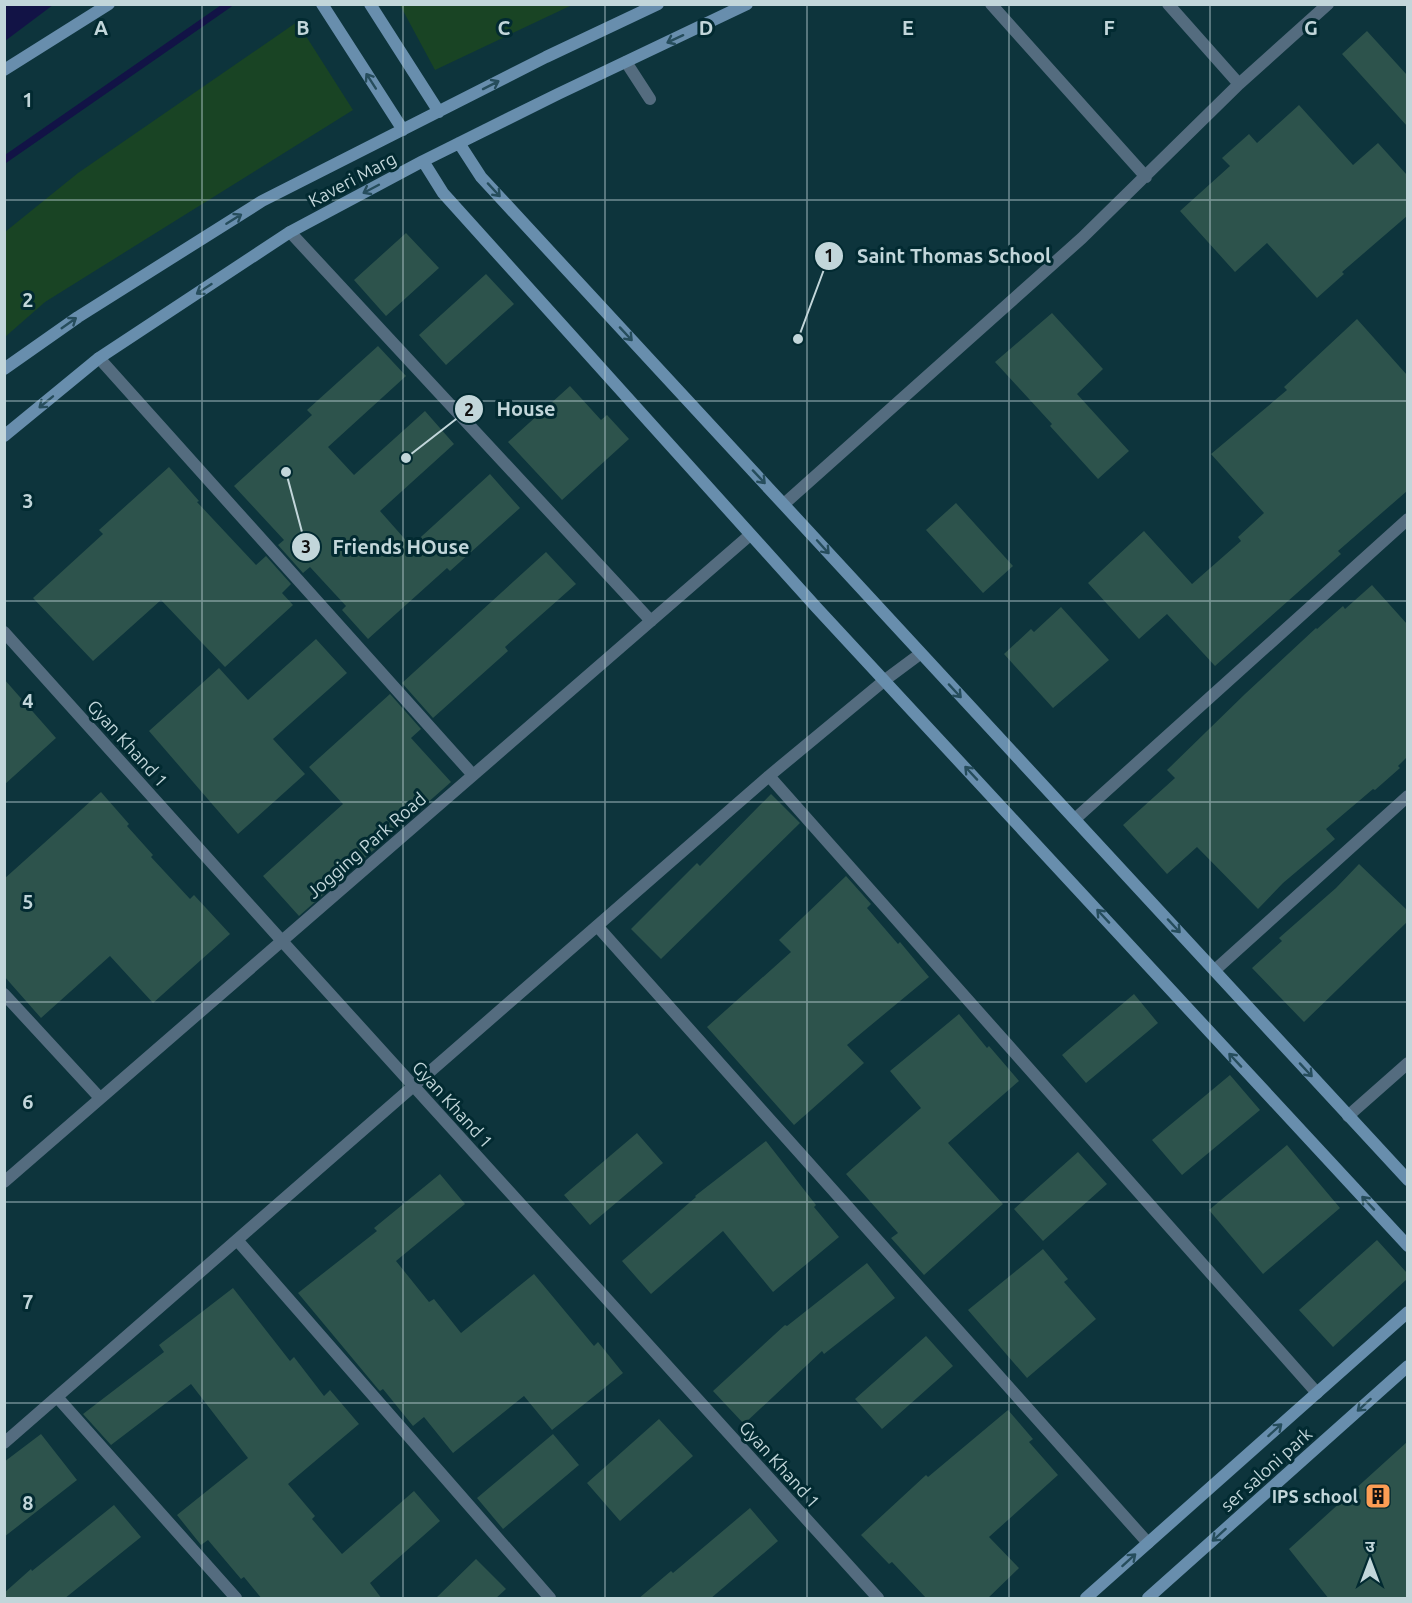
<svg xmlns="http://www.w3.org/2000/svg" width="1412" height="1603" font-family="Ubuntu,'Noto Sans Devanagari',sans-serif">
<rect width="100%" height="100%" fill="#0d343c"/>
<!-- green -->
<path fill="#194424" d="M 400,5 L 572,5 L 435,70 Z
M 297,22 L 353,110 L 45,302 L 5,337 L 5,232 L 78,173 Z"/>
<!-- water -->
<path fill="#121346" d="M 5,4 L 53,4 L 53,5 L 5,41 Z"/>
<g fill="none" stroke-linecap="round" stroke-linejoin="round">
<!-- stream -->
<path stroke="#121346" stroke-width="7" d="M 4,160 L 229,4"/>
</g>
<!-- building -->
<path fill="#2d534c" d="M 1367,31 L 1407,75 L 1407,126 L 1342,54 Z
M 1299,105 L 1353,165 L 1378,143 L 1407,175 L 1407,216 L 1342,272 L 1344,274 L 1317,298 L 1267,243 L 1235,272 L 1180,211 L 1230,166 L 1222,158 L 1249,134 L 1257,143 Z
M 406,233 L 439,268 L 386,316 L 354,280 Z
M 486,274 L 514,304 L 446,365 L 419,335 Z
M 1052,313 L 1103,369 L 1077,394 L 1129,451 L 1098,479 L 1050,426 L 1052,424 L 995,362 Z
M 1357,319 L 1407,375 L 1407,491 L 1338,551 L 1341,554 L 1215,666 L 1167,614 L 1139,639 L 1088,583 L 1144,531 L 1192,584 L 1241,541 L 1238,537 L 1264,513 L 1211,454 L 1287,390 L 1284,387 Z
M 378,346 L 406,376 L 328,447 L 354,475 L 425,411 L 454,444 L 380,511 L 411,546 L 490,474 L 520,508 L 450,571 L 447,568 L 368,639 L 342,610 L 346,606 L 310,567 L 303,573 L 278,545 L 284,540 L 234,486 L 312,415 L 307,410 Z
M 570,386 L 601,420 L 607,415 L 629,439 L 562,500 L 508,442 Z
M 169,467 L 199,501 L 197,502 L 256,565 L 266,556 L 291,584 L 282,593 L 293,605 L 225,667 L 161,600 L 93,661 L 33,598 L 103,534 L 99,530 Z
M 956,503 L 1013,566 L 983,593 L 926,530 Z
M 546,552 L 576,584 L 505,647 L 508,651 L 433,718 L 402,683 Z
M 1372,585 L 1407,624 L 1407,757 L 1398,766 L 1400,768 L 1375,790 L 1373,789 L 1326,829 L 1335,839 L 1283,883 L 1258,909 L 1197,847 L 1167,874 L 1123,825 L 1175,778 L 1167,770 L 1245,694 L 1316,628 L 1317,629 L 1343,606 L 1345,609 Z
M 1061,607 L 1109,660 L 1053,708 L 1004,654 L 1031,629 L 1034,632 Z
M 316,639 L 347,673 L 273,739 L 305,774 L 238,834 L 149,731 L 219,668 L 248,700 Z
M 4,679 L 56,738 L 4,785 Z
M 390,694 L 421,729 L 411,738 L 451,782 L 299,916 L 263,876 L 343,804 L 309,767 Z
M 101,792 L 129,824 L 127,826 L 153,855 L 151,857 L 190,899 L 194,895 L 230,934 L 153,1003 L 110,956 L 41,1018 L 4,976 L 4,879 Z
M 771,794 L 800,823 L 661,959 L 631,929 L 697,863 L 700,866 Z
M 1359,864 L 1407,910 L 1407,922 L 1304,1022 L 1252,968 L 1282,941 L 1279,938 L 1336,888 Z
M 846,876 L 871,904 L 867,908 L 898,944 L 900,942 L 929,977 L 847,1045 L 864,1063 L 794,1125 L 707,1027 L 791,952 L 779,940 Z
M 1134,994 L 1158,1023 L 1086,1083 L 1062,1055 Z
M 959,1014 L 987,1048 L 989,1046 L 1019,1081 L 948,1143 L 1003,1204 L 924,1275 L 891,1238 L 898,1233 L 846,1174 L 921,1108 L 890,1071 Z
M 1230,1075 L 1260,1110 L 1182,1175 L 1152,1140 Z
M 637,1133 L 663,1163 L 590,1225 L 564,1195 Z
M 766,1141 L 816,1205 L 814,1207 L 839,1237 L 773,1292 L 723,1231 L 651,1294 L 622,1261 L 696,1197 L 695,1196 Z
M 1287,1145 L 1340,1208 L 1263,1274 L 1209,1210 Z
M 1078,1152 L 1107,1184 L 1043,1241 L 1014,1209 Z
M 440,1174 L 465,1204 L 396,1261 L 429,1302 L 434,1299 L 461,1333 L 534,1274 L 594,1346 L 598,1342 L 623,1373 L 552,1430 L 524,1396 L 453,1453 L 424,1417 L 413,1426 L 383,1389 L 380,1391 L 378,1389 L 298,1293 L 377,1231 L 374,1228 Z
M 1377,1240 L 1407,1273 L 1407,1279 L 1333,1347 L 1299,1310 Z
M 1043,1249 L 1068,1279 L 1064,1282 L 1096,1319 L 1027,1378 L 968,1310 Z
M 867,1263 L 895,1298 L 824,1354 L 822,1351 L 744,1424 L 713,1391 L 785,1325 L 787,1326 Z
M 233,1288 L 290,1361 L 294,1357 L 324,1396 L 330,1390 L 359,1424 L 288,1484 L 315,1516 L 312,1519 L 342,1554 L 414,1491 L 440,1521 L 370,1583 L 382,1599 L 262,1599 L 244,1577 L 241,1579 L 208,1540 L 201,1545 L 177,1515 L 248,1458 L 191,1384 L 111,1445 L 83,1414 L 164,1352 L 159,1345 Z
M 926,1336 L 953,1366 L 882,1429 L 855,1399 Z
M 1008,1410 L 1033,1439 L 1029,1442 L 1058,1475 L 989,1537 L 1019,1568 L 987,1599 L 927,1599 L 892,1562 L 889,1564 L 861,1535 L 926,1475 L 928,1477 Z
M 659,1419 L 693,1456 L 620,1521 L 587,1483 Z
M 41,1434 L 77,1480 L 4,1537 L 4,1462 Z
M 553,1434 L 579,1465 L 503,1529 L 477,1498 Z
M 1407,1442 L 1407,1599 L 1329,1599 L 1289,1549 Z
M 114,1505 L 141,1537 L 64,1599 L 4,1599 L 4,1593 L 31,1569 L 32,1571 Z
M 750,1508 L 778,1541 L 710,1599 L 638,1599 L 671,1571 L 673,1573 Z
M 476,1559 L 506,1589 L 495,1599 L 435,1599 Z"/>
<g fill="none" stroke-linecap="round" stroke-linejoin="round">
<!-- street -->
<path stroke="#546c7f" stroke-width="12" d="M 991,4 L 1146,177
M 1168,4 L 1239,84
M 626,62 L 650,99
M 290,232 L 651,621
M 99,358 L 473,775
M 784,504 L 1082,238 L 1239,84 L 1328,4
M 4,632 L 282,941 L 878,1598
M 769,776 L 1317,1393
M 1075,819 L 1408,519
M 598,927 L 1148,1543
M 1215,970 L 1408,796
M 4,994 L 100,1098
M 1348,1116 L 1408,1063
M 4,1182 L 750,535
M 237,1240 L 550,1598
M 57,1397 L 236,1598
M 4,1443 L 769,776 L 885,680 L 920,654"/>
<!-- secondary -->
<path stroke="#688ead" stroke-width="12" d="M 322,4 L 403,130
M 370,4 L 439,112
M 4,70 L 109,4
M 459,143 L 481,177 L 1408,1180
M 423,161 L 443,193 L 816,607 L 1408,1246
M 4,369 L 78,317 L 262,201 L 546,57 L 658,4
M 4,436 L 99,358 L 290,232 L 423,161 L 558,94 L 747,4
M 1086,1598 L 1408,1312
M 1148,1598 L 1408,1366"/>
</g>
<!-- one-way arrows -->
<defs><path id="oneway-shaft" d="M-6 0H5M1.5-3L5.5 0L1.5 3" fill="none" stroke-width="1.6" stroke-linecap="round" stroke-linejoin="round" transform="scale(1.5)"/></defs>
<g stroke="#264d5c">
<use href="#oneway-shaft" transform="translate(675 39) rotate(155)"/>
<use href="#oneway-shaft" transform="translate(371 81) rotate(-123)"/>
<use href="#oneway-shaft" transform="translate(491 85) rotate(-27)"/>
<use href="#oneway-shaft" transform="translate(371 189) rotate(152)"/>
<use href="#oneway-shaft" transform="translate(494 190) rotate(47)"/>
<use href="#oneway-shaft" transform="translate(234 219) rotate(-32)"/>
<use href="#oneway-shaft" transform="translate(204 289) rotate(147)"/>
<use href="#oneway-shaft" transform="translate(69 323) rotate(-35)"/>
<use href="#oneway-shaft" transform="translate(626 334) rotate(47)"/>
<use href="#oneway-shaft" transform="translate(46 402) rotate(141)"/>
<use href="#oneway-shaft" transform="translate(759 477) rotate(47)"/>
<use href="#oneway-shaft" transform="translate(823 547) rotate(48)"/>
<use href="#oneway-shaft" transform="translate(955 691) rotate(47)"/>
<use href="#oneway-shaft" transform="translate(971 773) rotate(-133)"/>
<use href="#oneway-shaft" transform="translate(1103 916) rotate(-133)"/>
<use href="#oneway-shaft" transform="translate(1174 926) rotate(47)"/>
<use href="#oneway-shaft" transform="translate(1235 1060) rotate(-133)"/>
<use href="#oneway-shaft" transform="translate(1306 1070) rotate(47)"/>
<use href="#oneway-shaft" transform="translate(1368 1203) rotate(-133)"/>
<use href="#oneway-shaft" transform="translate(1364 1405) rotate(138)"/>
<use href="#oneway-shaft" transform="translate(1275 1430) rotate(-42)"/>
<use href="#oneway-shaft" transform="translate(1219 1535) rotate(138)"/>
<use href="#oneway-shaft" transform="translate(1129 1560) rotate(-42)"/>
</g>
<!-- grid -->
<path fill="none" stroke="#c2d6da" stroke-width="1.5" stroke-opacity="0.55" d="M 202,4 L 202,1598M 403,4 L 403,1598M 605,4 L 605,1598M 807,4 L 807,1598M 1009,4 L 1009,1598M 1210,4 L 1210,1598M 4,200 L 1408,200M 4,401 L 1408,401M 4,601 L 1408,601M 4,802 L 1408,802M 4,1002 L 1408,1002M 4,1202 L 1408,1202M 4,1403 L 1408,1403"/>
<!-- icons -->
<defs>
<g id="building-square" transform="scale(1.35)"><rect x="-9" y="-9" width="18" height="18" rx="4" fill="#fc9d54" stroke="#022a31"/><path d="M-4-6H4V6H1V3H-1V6H-4ZM-2.5-4.3h1.7v1.8h-1.7ZM.8-4.3h1.7v1.8H.8ZM-2.5-1h1.7V.8h-1.7ZM.8-1h1.7V.8H.8Z" fill="#111"/></g>
</defs>
<g fill-rule="evenodd">
<use href="#building-square" x="1378" y="1496"/>
</g>
<g text-anchor="middle" dominant-baseline="central" stroke-width="6" stroke-linejoin="round" paint-order="stroke">
<!-- street labels -->
<g font-size="18" fill="#c2d6da" stroke="#022a31">
<text transform="translate(352 179) rotate(-28)">Kaveri Marg</text>
<text transform="translate(128 743) rotate(48)">Gyan Khand 1</text>
<text transform="translate(366 845) rotate(-41)">Jogging Park Road</text>
<text transform="translate(453 1104) rotate(48)">Gyan Khand 1</text>
<text transform="translate(780 1464) rotate(48)">Gyan Khand 1</text>
<text transform="translate(1266 1469) rotate(-42)">ser saloni park</text>
</g>
<!-- poi labels -->
<g font-size="18" font-weight="bold" fill="#c2d6da" stroke="#022a31" text-anchor="end">
<text x="1358" y="1496">IPS school</text>
</g>
</g>
<g font-size="20" text-anchor="middle" font-weight="bold" fill="#c2d6da" stroke="#022a31" stroke-width="6" stroke-linejoin="round" paint-order="stroke">
<text x="101" y="35">A</text>
<text x="303" y="35">B</text>
<text x="504" y="35">C</text>
<text x="706" y="35">D</text>
<text x="908" y="35">E</text>
<text x="1109" y="35">F</text>
<text x="1311" y="35">G</text>
<text x="28" y="107">1</text>
<text x="28" y="307">2</text>
<text x="28" y="508">3</text>
<text x="28" y="708">4</text>
<text x="28" y="909">5</text>
<text x="28" y="1109">6</text>
<text x="28" y="1309">7</text>
<text x="28" y="1510">8</text>
</g>
<!-- callouts -->
<path fill="none" stroke="#c2d6da" stroke-width="2" d="M798 339L829 256M406 458L469 409M286 472L306 547"/>
<g fill="#c2d6da" stroke="#022a31" stroke-width="2">
<circle cx="798" cy="339" r="6"/>
<circle cx="406" cy="458" r="6"/>
<circle cx="286" cy="472" r="6"/>
<circle cx="829" cy="256" r="15"/>
<circle cx="469" cy="409" r="15"/>
<circle cx="306" cy="547" r="15"/>
</g>
<g font-size="18" text-anchor="middle" font-weight="bold" fill="#111">
<text x="829" y="262">1</text>
<text x="469" y="416">2</text>
<text x="306" y="553">3</text>
</g>
<g font-size="20" text-anchor="middle" font-weight="bold" fill="#c2d6da" stroke="#022a31" stroke-width="6" stroke-linejoin="round" paint-order="stroke">
<text x="954" y="263">Saint Thomas School</text>
<text x="526" y="416">House</text>
<text x="401" y="554">Friends HOuse</text>
</g>
<!-- border -->
<rect width="1412" height="1603" fill="none" stroke="#c2d6da" stroke-width="12"/>
<!-- north arrow -->
<g transform="translate(1370 1561)" stroke="#022a31" stroke-width="4.5" paint-order="stroke">
<path d="M0-4.5L10 22L0 15L-10 22Z" fill="#c2d6da"/>
<text y="-9" font-size="16" font-weight="bold" text-anchor="middle" fill="#c2d6da">उ</text>
</g>
</svg>
